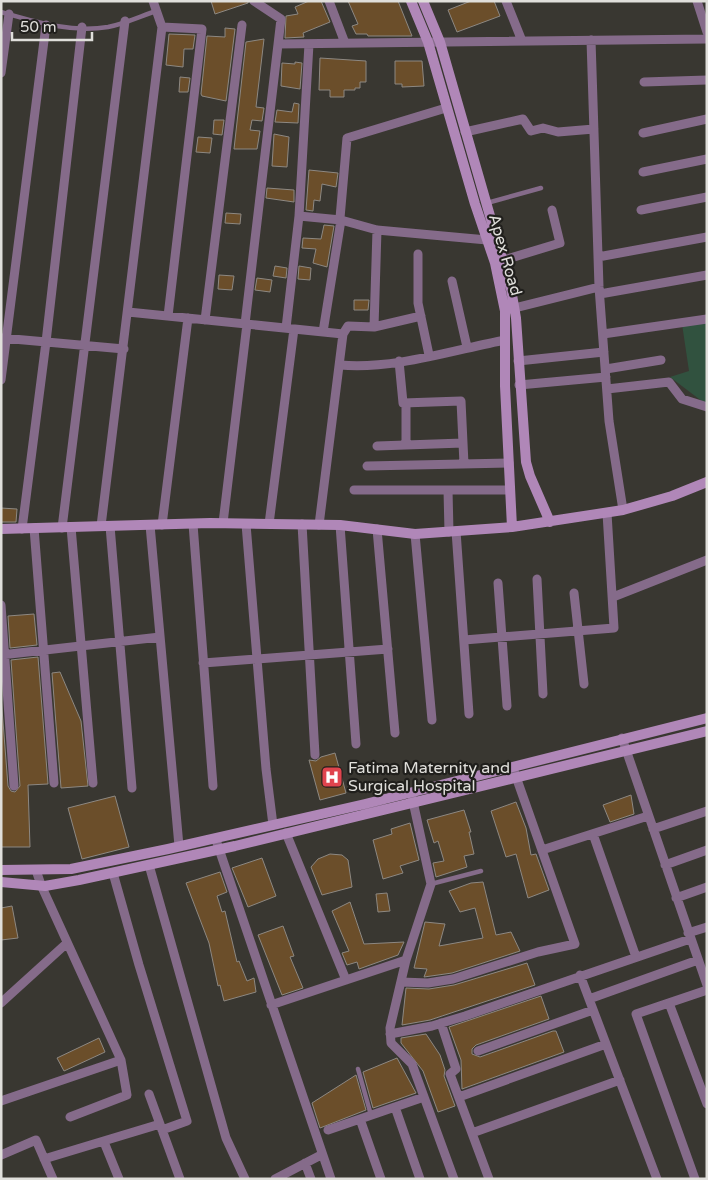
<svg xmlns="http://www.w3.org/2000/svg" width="708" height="1180" font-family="'Varela Round',sans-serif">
<rect width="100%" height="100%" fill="#393731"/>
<!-- green -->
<path fill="#31523f" d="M 707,319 L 707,405 L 670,377 L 689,371 L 682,324 Z"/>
<!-- building -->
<path fill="#6b4e2a" stroke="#8d8882" d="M 211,1 L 248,1 L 248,3 L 215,14 Z
M 309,1 L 321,1 L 330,22 L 303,33 L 304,37 L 285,38 L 286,16 L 298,14 L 295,7 Z
M 348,1 L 398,1 L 412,36 L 368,36 L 367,34 L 356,34 L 352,26 L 358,24 Z
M 471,1 L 494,1 L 500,16 L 457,32 L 448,10 Z
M 225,28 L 235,29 L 226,101 L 202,96 L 201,94 L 207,36 L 225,37 Z
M 169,34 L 195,35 L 193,49 L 184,49 L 183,67 L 166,65 Z
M 264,39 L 256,107 L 264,108 L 262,121 L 252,120 L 250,130 L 260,131 L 257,149 L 234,149 L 246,42 Z
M 320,58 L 366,61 L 366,82 L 360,82 L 360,88 L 355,88 L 355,90 L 344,90 L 344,97 L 330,97 L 330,90 L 319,90 Z
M 395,61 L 422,61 L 424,86 L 402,87 L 402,84 L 395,84 Z
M 295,62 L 302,63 L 300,89 L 281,86 L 282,63 L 295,64 Z
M 180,77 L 190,78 L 188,92 L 179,92 Z
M 294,103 L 299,104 L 298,123 L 275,122 L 277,110 L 292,112 Z
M 214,120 L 224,120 L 222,135 L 213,134 Z
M 274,134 L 289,137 L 287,167 L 272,166 Z
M 198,137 L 212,138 L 210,153 L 196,152 Z
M 309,170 L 338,173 L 336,187 L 322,184 L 320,201 L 314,200 L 313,211 L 306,210 Z
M 267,188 L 294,190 L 294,202 L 266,198 Z
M 226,213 L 241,214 L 240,224 L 225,223 Z
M 324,225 L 334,226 L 327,267 L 313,263 L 316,249 L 302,248 L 303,238 L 321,239 Z
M 275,266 L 287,268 L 286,278 L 273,276 Z
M 299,266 L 311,268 L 310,280 L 298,279 Z
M 219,275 L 234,276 L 232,290 L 218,289 Z
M 257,278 L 272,280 L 270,292 L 255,290 Z
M 354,300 L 369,300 L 368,310 L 354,310 Z
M 1,508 L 17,509 L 16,522 L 1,522 Z
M 34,614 L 37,645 L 10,648 L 8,616 Z
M 38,657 L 48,784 L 28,785 L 30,847 L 1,847 L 1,696 L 8,786 L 11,791 L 15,792 L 20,786 L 11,660 Z
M 60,672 L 81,721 L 88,786 L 61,788 L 52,673 Z
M 335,753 L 346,793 L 320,800 L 309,760 L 316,761 L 321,757 Z
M 631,795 L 634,814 L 610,822 L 603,805 Z
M 115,796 L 129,847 L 82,859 L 68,808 Z
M 516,802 L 526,828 L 531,855 L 536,854 L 549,890 L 528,898 L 516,854 L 506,857 L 491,811 Z
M 464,810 L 471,832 L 469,832 L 474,854 L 464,856 L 467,867 L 436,877 L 433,863 L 444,861 L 438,841 L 434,843 L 427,820 Z
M 410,823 L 419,860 L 400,866 L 403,873 L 383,879 L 373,840 L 392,834 L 391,829 Z
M 330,854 L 342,855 L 348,860 L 352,887 L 322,895 L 311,867 L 318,859 Z
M 262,858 L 276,896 L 248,907 L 232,868 Z
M 220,872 L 227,892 L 217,896 L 222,912 L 225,911 L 237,962 L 239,961 L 247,981 L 254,978 L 256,992 L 224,1001 L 220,985 L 218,986 L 209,943 L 186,883 Z
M 483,882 L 496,935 L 511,932 L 520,951 L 452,973 L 424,977 L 427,969 L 414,968 L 425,922 L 445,924 L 439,946 L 483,938 L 475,908 L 460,912 L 449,891 L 471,883 Z
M 387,893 L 390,911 L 378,912 L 376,894 Z
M 350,902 L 364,944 L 404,942 L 398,955 L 359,969 L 357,962 L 347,965 L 342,953 L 349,951 L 332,911 Z
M 12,906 L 18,938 L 1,940 L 1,908 Z
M 283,926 L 294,956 L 290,957 L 303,988 L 282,995 L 258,935 Z
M 527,963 L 535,985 L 430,1020 L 402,1025 L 406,988 L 429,989 L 454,985 Z
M 541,996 L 549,1019 L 476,1045 L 472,1049 L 472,1054 L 480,1057 L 553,1031 L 556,1031 L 564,1052 L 462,1089 L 461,1060 L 449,1027 Z
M 426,1034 L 440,1055 L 445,1070 L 444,1076 L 455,1106 L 438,1112 L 423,1071 L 401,1043 L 401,1038 Z
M 99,1038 L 105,1052 L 64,1071 L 57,1058 Z
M 397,1058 L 416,1093 L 373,1108 L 363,1072 Z
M 356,1075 L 366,1110 L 320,1128 L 312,1103 Z"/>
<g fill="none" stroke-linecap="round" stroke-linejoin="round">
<!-- lane -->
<path stroke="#856b8a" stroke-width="4.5" d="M 1,12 C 36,22 71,33 108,27 C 124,24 141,16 156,11
M 487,203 L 541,188
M 431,884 L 481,871
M 358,1069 L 371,1115"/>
<!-- street -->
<path stroke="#856b8a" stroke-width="9" d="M 329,1 L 345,43
M 506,1 L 522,41
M 697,1 L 707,32
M 162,27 L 202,29 L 168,316
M 591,40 L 599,287 L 609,421 L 623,510
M 278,44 L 707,39
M 1,73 L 9,14
M 644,82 L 707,80
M 465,132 L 523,119 L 531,131 L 543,128 L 558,132 L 594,129
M 643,133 L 707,119
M 643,172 L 707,159
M 641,210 L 707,197
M 299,216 L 341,220 L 377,230 L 487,240
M 418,254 L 418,303 L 429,355
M 598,257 L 707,237
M 504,260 L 560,243 L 552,210
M 452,281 L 467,347
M 600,294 L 707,275
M 507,310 L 599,287
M 128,312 L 343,334
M 205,320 L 242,25
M 245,324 L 281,19 L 254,1
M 374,327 L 377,230
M 286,328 L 299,216 L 309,44
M 323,332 L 341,220 L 340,218 L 347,138 L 446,108
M 603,334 L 707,319
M 2,338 L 124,349
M 399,361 L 403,403 L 461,401 L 464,464
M 518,361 L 604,352
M 340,365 C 392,370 454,350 505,340
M 606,369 L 661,360
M 1,380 L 46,25
M 519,385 L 606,377
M 607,389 L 669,382 L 682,399 L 707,407
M 406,403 L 406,445
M 377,446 L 463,443
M 367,466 L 509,463
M 354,490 L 510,490
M 448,490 L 449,532
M 223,523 L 247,324
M 193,524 L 213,786
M 246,524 L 266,769 L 273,825
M 269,524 L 294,329
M 302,524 L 315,755
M 150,525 L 179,846
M 162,525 L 188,318
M 319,525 L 343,334 L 348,326 L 374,327 L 421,316
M 340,525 L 356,744
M 101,526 L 162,27 L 153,1
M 110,526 L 132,788
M 71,527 L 93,783
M 34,528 L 54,783
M 62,528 L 125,21
M 22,529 L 46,342 L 82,27
M 377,529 L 395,733
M 456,531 L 469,714
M 415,534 L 432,720
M 537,579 L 543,694
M 498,583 L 507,706
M 574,593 L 584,684
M 613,597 L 707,560
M 1,605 L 14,786
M 464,640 L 614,628 L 607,513
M 1,655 L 160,637
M 203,663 L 388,649
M 622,738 L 707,985
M 412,797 L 431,884 L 406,960 L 390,1028 L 391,1043 L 412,1064 L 454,1179
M 653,829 L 707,811
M 286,833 L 346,980
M 593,834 L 636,957
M 217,843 L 331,1179
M 542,850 L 648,816
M 149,865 L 226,1138 L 245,1179
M 665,865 L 707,850
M 113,873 L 139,965 L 187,1121 L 162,1130
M 676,898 L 707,887
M 688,933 L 707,927
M 580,975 L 657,1179
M 401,982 L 428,983 L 453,979 L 538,952 L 575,944 L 514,771
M 589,999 L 698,960
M 1,1003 L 67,943
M 669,1003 L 707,1104
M 271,1005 L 406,960
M 441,1023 L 456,1069 L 450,1074 L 489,1179
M 390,1034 L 432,1026 L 465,1016 L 690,939
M 478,1051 L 593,1010
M 149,1094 L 180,1179
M 459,1097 L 606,1044
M 1,1101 L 121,1060 L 41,885 L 36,870
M 395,1107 L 420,1179
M 70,1117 L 127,1095 L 121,1060
M 360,1119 L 381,1179
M 328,1130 L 424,1097
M 472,1133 L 620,1080
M 104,1142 L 119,1179
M 1,1155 L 36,1140 L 53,1179
M 44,1159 L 160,1124
M 305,1163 L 311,1179
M 275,1179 L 321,1155
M 695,1179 L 636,1014 L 707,990"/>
<!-- secondary -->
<path stroke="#b087b8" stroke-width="10" d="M 411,1 L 428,42 L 475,204 L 495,263 L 505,311 L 505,386 L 512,527
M 423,1 L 440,42 L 511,289 L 516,318 L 526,462 L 530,476 L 550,522
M 1,529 L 210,523 L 340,525 L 415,534 L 512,527 L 623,510 L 672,496 L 707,482
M 1,870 L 71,869 L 168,849 L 365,804 L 707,718
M 1,882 L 45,886 L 79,880 L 235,846 L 707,731"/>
</g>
<!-- icons -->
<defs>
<g id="hospital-square" transform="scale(1.125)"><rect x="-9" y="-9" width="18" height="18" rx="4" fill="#e0444e" stroke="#201f1c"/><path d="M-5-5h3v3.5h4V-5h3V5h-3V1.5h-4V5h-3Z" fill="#fff"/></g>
</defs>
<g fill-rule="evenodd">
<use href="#hospital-square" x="332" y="777"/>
</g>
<g text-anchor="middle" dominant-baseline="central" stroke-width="4.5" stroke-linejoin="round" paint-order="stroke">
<!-- street labels -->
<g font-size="16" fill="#e0dfdb" stroke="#201f1c">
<text transform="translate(505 255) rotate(74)">Apex Road</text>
</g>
<!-- poi labels -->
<g font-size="16" fill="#e0dfdb" stroke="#201f1c" text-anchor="start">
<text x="348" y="768">Fatima Maternity and<tspan x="348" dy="18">Surgical Hospital</tspan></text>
</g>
</g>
<!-- border -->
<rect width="708" height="1180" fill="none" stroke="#e0dfdb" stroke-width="5"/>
<!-- scale -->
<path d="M12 32v8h80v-8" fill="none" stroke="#e0dfdb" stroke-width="2.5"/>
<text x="20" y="32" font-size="15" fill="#e0dfdb" stroke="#201f1c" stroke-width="4" paint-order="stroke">50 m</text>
</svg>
